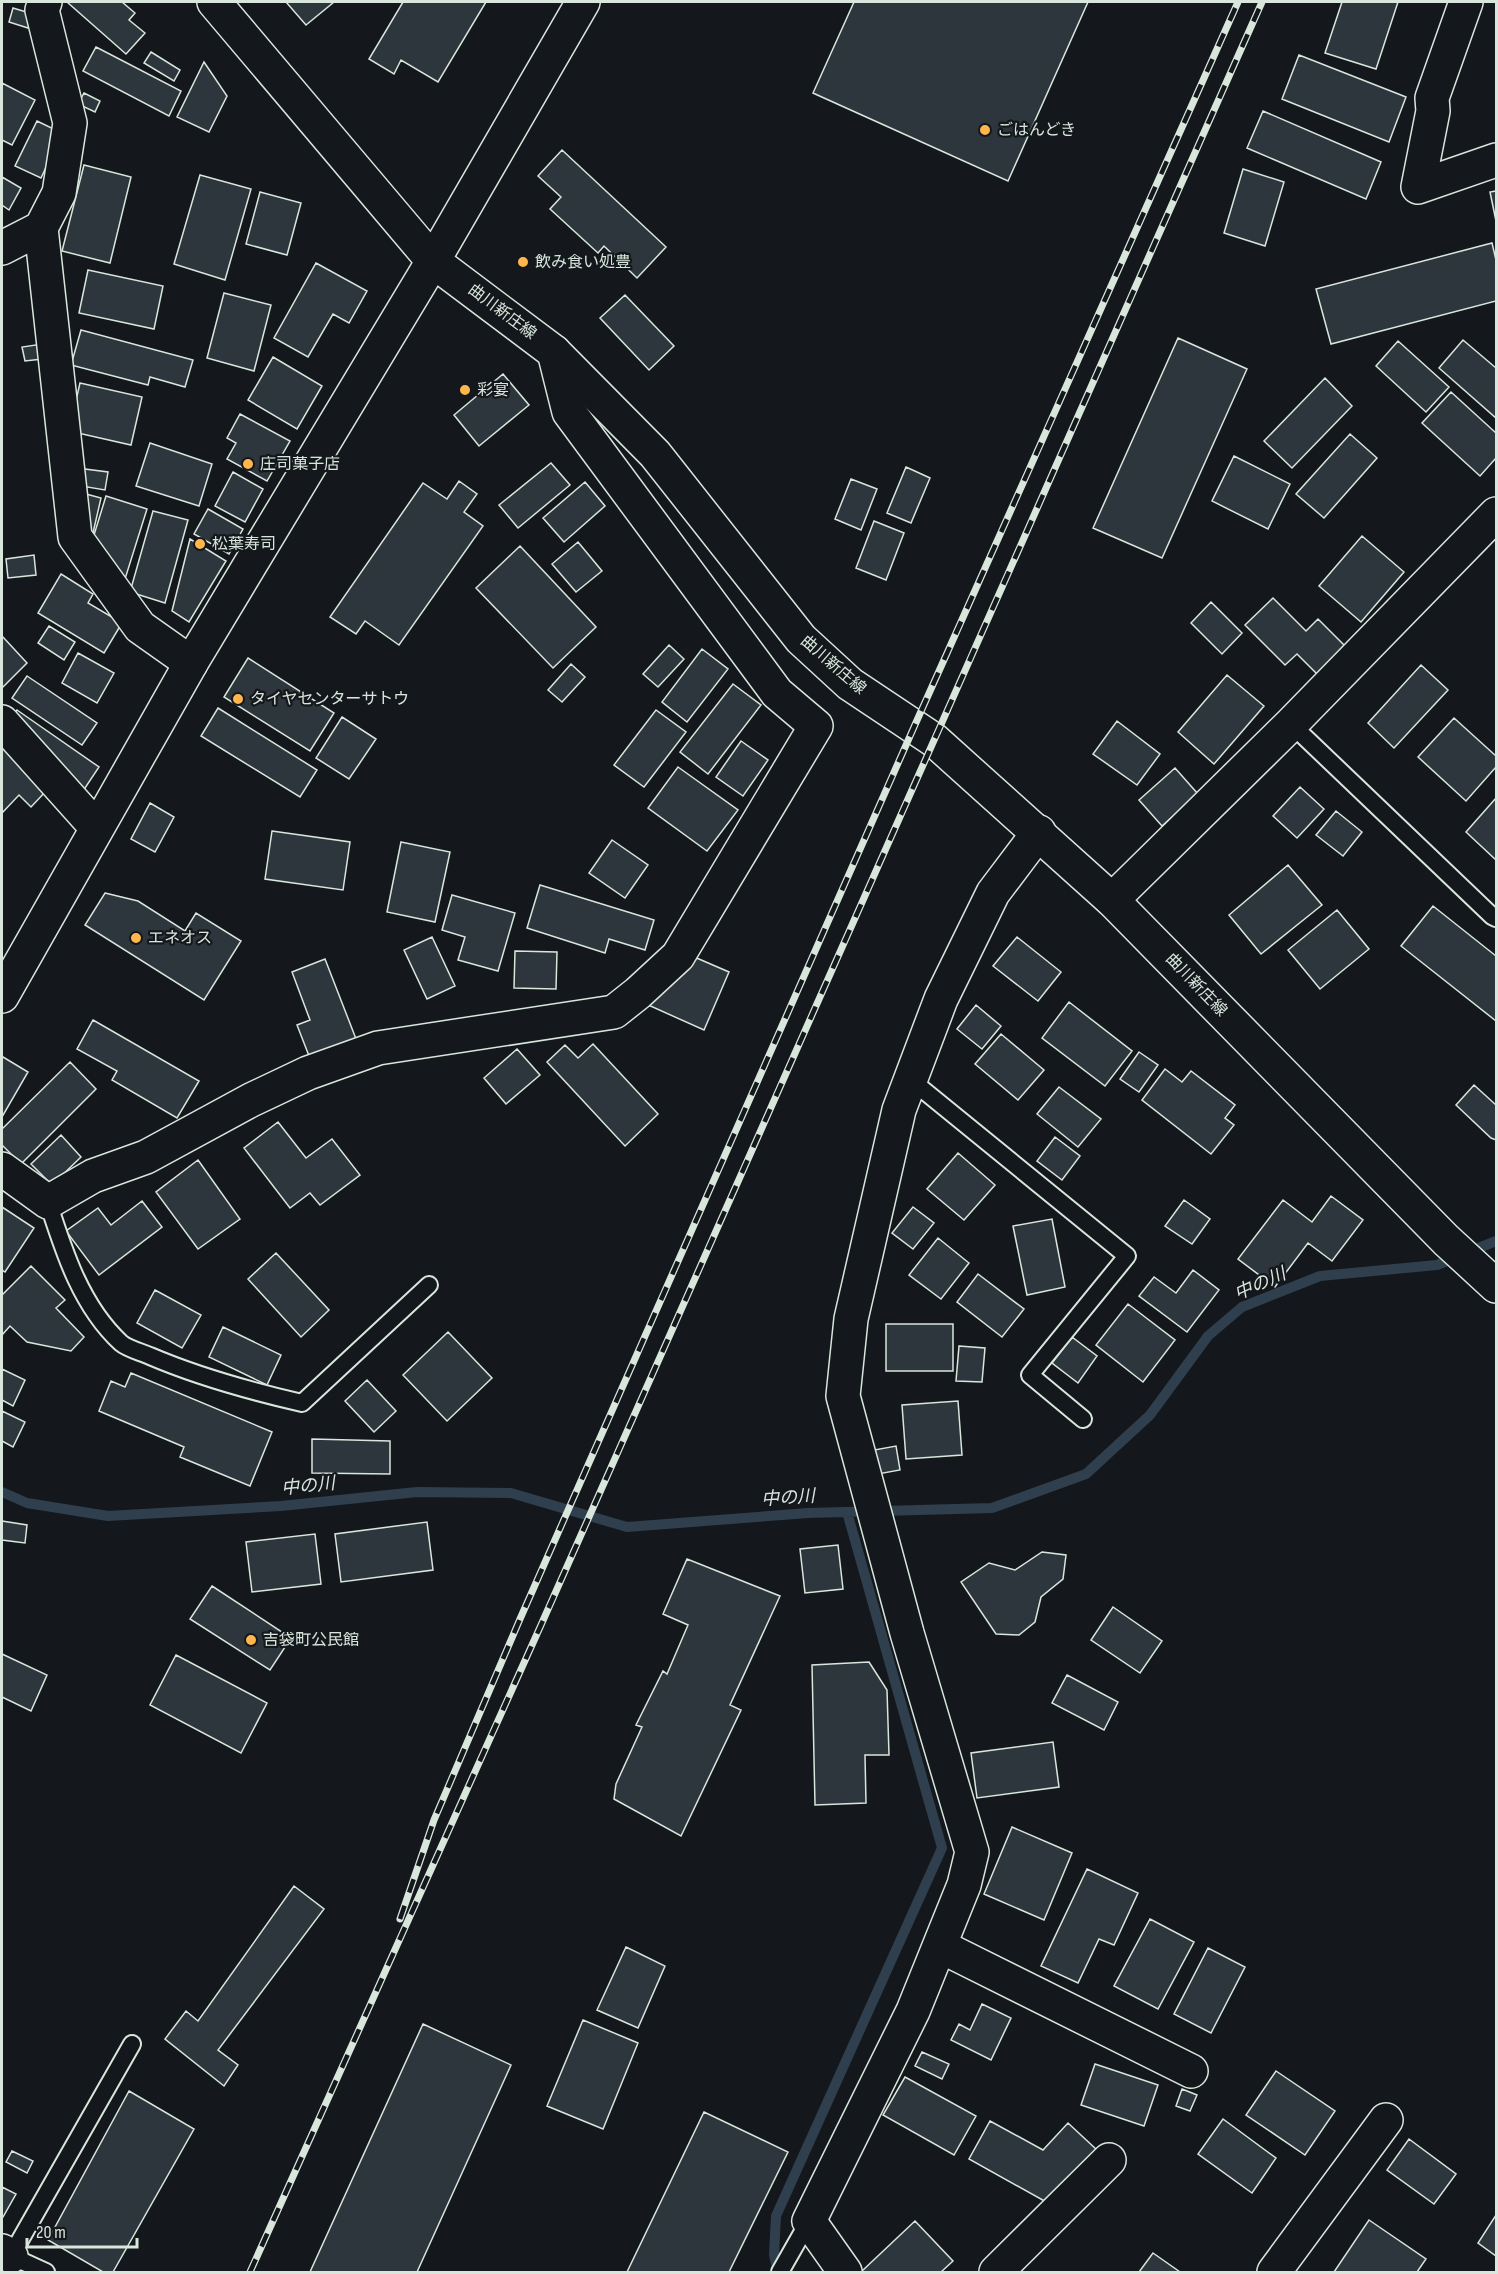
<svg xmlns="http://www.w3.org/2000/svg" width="1498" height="2274" font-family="'Sofia Sans Condensed','Noto Sans JP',sans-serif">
<rect width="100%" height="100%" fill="#14181c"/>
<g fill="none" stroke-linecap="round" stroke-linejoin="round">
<!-- stream -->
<path stroke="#2f3f4d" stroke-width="10" d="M 2,1492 L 27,1503 L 108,1516 L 281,1506 L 417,1492 L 511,1493 L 627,1527 L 808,1513 L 992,1508 L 1086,1474 L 1150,1415 L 1208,1336 L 1242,1307 L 1320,1276 L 1437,1265 L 1496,1241
M 778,2272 L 774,2255 L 776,2216 L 942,1848 L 847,1512"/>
</g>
<!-- building -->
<path fill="#2c363c" stroke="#d8e6dc" stroke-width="1.5" d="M 67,2 L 122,2 L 135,13 L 129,20 L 145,33 L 126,54 Z
M 286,2 L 334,2 L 306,25 Z
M 403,2 L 486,2 L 438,82 L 401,60 L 394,74 L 369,59 Z
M 854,2 L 1088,2 L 1008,181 L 813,93 Z
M 1342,2 L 1398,2 L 1376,69 L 1325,53 Z
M 13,8 L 33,14 L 28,28 L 9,22 Z
M 96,47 L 181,91 L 169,116 L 83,71 Z
M 151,52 L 180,70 L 174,81 L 144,63 Z
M 1299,55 L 1406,97 L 1389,142 L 1282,99 Z
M 204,62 L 227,96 L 209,132 L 177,117 Z
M 2,83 L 35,100 L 12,145 L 2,140 Z
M 84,93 L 100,101 L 95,112 L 78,104 Z
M 1263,111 L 1381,162 L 1366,199 L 1247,148 Z
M 37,121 L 62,133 L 41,178 L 15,166 Z
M 562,150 L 666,247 L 637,278 L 604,246 L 598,253 L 550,209 L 561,197 L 538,176 Z
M 84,165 L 131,177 L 110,263 L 62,251 Z
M 1243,169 L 1284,182 L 1265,246 L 1224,233 Z
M 200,175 L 251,189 L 225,280 L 174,264 Z
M 2,177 L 21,188 L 9,210 L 2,205 Z
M 1496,191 L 1496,221 L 1490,192 Z
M 260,192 L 301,203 L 287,255 L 246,244 Z
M 1492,243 L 1496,260 L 1496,301 L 1331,344 L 1316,289 Z
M 316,263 L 367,291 L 349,323 L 333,314 L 308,357 L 274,338 Z
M 88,270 L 163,286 L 154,329 L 79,313 Z
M 224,293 L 271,305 L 254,371 L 207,358 Z
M 625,295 L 674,346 L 649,370 L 600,318 Z
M 81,330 L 193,360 L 185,387 L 150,377 L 148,385 L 71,365 Z
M 1178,338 L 1247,369 L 1162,558 L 1093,528 Z
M 1463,340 L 1496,368 L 1496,418 L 1439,368 Z
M 1398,341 L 1449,387 L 1426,412 L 1376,366 Z
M 49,343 L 51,358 L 25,361 L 22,347 Z
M 273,357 L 322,386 L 297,429 L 248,400 Z
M 503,374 L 529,405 L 479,446 L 454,415 Z
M 1325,378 L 1352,406 L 1292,468 L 1264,441 Z
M 80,383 L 142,397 L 131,445 L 69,431 Z
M 1451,392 L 1496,433 L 1496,458 L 1480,476 L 1422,423 Z
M 240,414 L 290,441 L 267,481 L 227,459 L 236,443 L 227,438 Z
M 1350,434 L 1377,458 L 1324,518 L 1296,494 Z
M 150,443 L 212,464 L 199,506 L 136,486 Z
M 1234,456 L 1290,484 L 1268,529 L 1212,501 Z
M 551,463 L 570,485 L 518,528 L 499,505 Z
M 906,467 L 930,478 L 911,523 L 887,513 Z
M 77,468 L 108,472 L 105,490 L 75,485 Z
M 233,472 L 263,489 L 245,522 L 215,506 Z
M 851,479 L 877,489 L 861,530 L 835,519 Z
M 459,481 L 477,494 L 464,512 L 483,526 L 399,645 L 365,621 L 356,634 L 330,617 L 423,483 L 447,499 Z
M 585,482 L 605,506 L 564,542 L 543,518 Z
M 86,494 L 101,498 L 93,533 L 78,529 Z
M 106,496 L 147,509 L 125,579 L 90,548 Z
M 208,509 L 243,529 L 229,554 L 194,534 Z
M 153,511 L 188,520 L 165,603 L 130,592 Z
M 874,521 L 904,533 L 886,580 L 856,568 Z
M 1362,536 L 1404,572 L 1361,622 L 1319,586 Z
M 190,539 L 226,561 L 189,622 L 172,611 Z
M 578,542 L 602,571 L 576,592 L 552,564 Z
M 520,546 L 596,627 L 553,668 L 476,588 Z
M 34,555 L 36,575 L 8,578 L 6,559 Z
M 61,574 L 93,594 L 88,603 L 122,623 L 104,653 L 38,613 Z
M 1273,598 L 1306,631 L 1318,619 L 1345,646 L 1317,674 L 1297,654 L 1285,665 L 1245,625 Z
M 1211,602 L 1242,633 L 1222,654 L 1191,623 Z
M 49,626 L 75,642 L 64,660 L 38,643 Z
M 2,636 L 27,663 L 2,688 Z
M 669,645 L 684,659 L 658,687 L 643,674 Z
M 702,649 L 728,669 L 687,722 L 662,702 Z
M 78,653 L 114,673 L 97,703 L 62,683 Z
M 248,658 L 334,713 L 310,751 L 224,697 Z
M 571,664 L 585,677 L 562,702 L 548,690 Z
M 1421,665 L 1448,690 L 1394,748 L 1368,723 Z
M 1227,675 L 1264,706 L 1214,764 L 1178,732 Z
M 27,676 L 97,723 L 82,745 L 12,698 Z
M 733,684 L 761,705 L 708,774 L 680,752 Z
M 218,708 L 317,770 L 300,797 L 201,736 Z
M 17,710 L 99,767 L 81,794 L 9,722 Z
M 656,710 L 686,732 L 644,787 L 614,765 Z
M 342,717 L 376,739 L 349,779 L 316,758 Z
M 1454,718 L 1496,756 L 1496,767 L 1466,801 L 1418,757 Z
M 1117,721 L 1160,754 L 1137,785 L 1093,754 Z
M 741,741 L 768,760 L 743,796 L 716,777 Z
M 2,746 L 47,790 L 31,807 L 19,795 L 3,812 L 2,810 Z
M 678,767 L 738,810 L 707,851 L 648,808 Z
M 1175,768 L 1198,794 L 1162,826 L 1139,800 Z
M 1300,787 L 1324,809 L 1297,838 L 1273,816 Z
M 1496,798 L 1496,860 L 1466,832 Z
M 150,803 L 174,817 L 155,852 L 131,839 Z
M 1336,811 L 1362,832 L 1343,856 L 1316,835 Z
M 272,831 L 350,842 L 343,890 L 265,879 Z
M 612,840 L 648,865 L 625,898 L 589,873 Z
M 401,842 L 450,852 L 435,922 L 387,912 Z
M 1288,865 L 1322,905 L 1261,954 L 1229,915 Z
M 540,885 L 654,920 L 645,950 L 609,939 L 605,953 L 527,928 Z
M 105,893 L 138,901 L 185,931 L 196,913 L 241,941 L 204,1000 L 85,925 Z
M 452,895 L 515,913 L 498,971 L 458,960 L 465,937 L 442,930 Z
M 1433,906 L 1496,956 L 1496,1021 L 1401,946 Z
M 1337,910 L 1369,949 L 1320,989 L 1288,950 Z
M 432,937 L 455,986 L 427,999 L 404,950 Z
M 1017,937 L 1061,972 L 1038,1001 L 993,966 Z
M 515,951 L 557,952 L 556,989 L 514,988 Z
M 692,956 L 729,972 L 704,1030 L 646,1004 Z
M 325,959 L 358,1044 L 311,1061 L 297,1025 L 310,1020 L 292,972 Z
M 1069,1002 L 1132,1051 L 1105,1086 L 1042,1038 Z
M 976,1005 L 1001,1026 L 982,1049 L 957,1029 Z
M 93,1020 L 199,1081 L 177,1118 L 112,1080 L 117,1071 L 77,1049 Z
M 1001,1034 L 1044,1070 L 1018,1100 L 975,1064 Z
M 593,1044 L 658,1114 L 625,1146 L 547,1062 L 565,1045 L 578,1058 Z
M 517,1049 L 540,1075 L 506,1104 L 484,1078 Z
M 1139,1052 L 1158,1065 L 1139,1092 L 1120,1079 Z
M 3,1057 L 28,1072 L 2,1117 L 2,1059 Z
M 70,1062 L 96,1089 L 21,1164 L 2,1145 L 2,1129 Z
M 1165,1069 L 1182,1082 L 1191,1071 L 1235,1105 L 1225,1118 L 1234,1125 L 1211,1154 L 1142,1100 Z
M 1474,1085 L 1496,1105 L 1496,1140 L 1491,1138 L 1456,1105 Z
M 1059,1087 L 1101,1119 L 1078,1147 L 1037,1114 Z
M 278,1122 L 306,1158 L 332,1139 L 360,1175 L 320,1205 L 310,1193 L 290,1208 L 244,1148 Z
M 61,1135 L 81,1157 L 52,1185 L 31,1164 Z
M 1055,1137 L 1080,1156 L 1062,1180 L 1037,1161 Z
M 958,1153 L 995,1185 L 964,1220 L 927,1189 Z
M 198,1160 L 240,1219 L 198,1249 L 156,1192 Z
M 1331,1196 L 1363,1220 L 1332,1261 L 1308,1243 L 1275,1287 L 1238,1259 L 1283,1200 L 1312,1222 Z
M 1184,1200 L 1210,1219 L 1192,1244 L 1165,1226 Z
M 142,1201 L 162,1227 L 99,1275 L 66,1231 L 98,1208 L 111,1225 Z
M 2,1207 L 34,1228 L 5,1272 L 2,1270 Z
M 913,1207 L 934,1223 L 913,1249 L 892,1233 Z
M 1052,1219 L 1065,1287 L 1027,1295 L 1013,1226 Z
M 938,1238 L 969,1263 L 941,1299 L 909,1275 Z
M 276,1253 L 329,1310 L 301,1337 L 248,1279 Z
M 31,1266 L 65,1300 L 56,1308 L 84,1337 L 71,1351 L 27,1342 L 10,1326 L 2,1335 L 2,1295 Z
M 1193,1270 L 1219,1290 L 1187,1332 L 1139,1296 L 1154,1277 L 1176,1293 Z
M 978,1274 L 1024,1309 L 1002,1337 L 957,1302 Z
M 155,1290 L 201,1315 L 182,1348 L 137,1323 Z
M 1128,1304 L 1175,1340 L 1143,1382 L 1096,1345 Z
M 886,1324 L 953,1324 L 953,1371 L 886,1371 Z
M 223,1327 L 281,1355 L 267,1385 L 209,1357 Z
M 448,1332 L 492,1378 L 447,1421 L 403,1375 Z
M 1072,1337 L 1097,1356 L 1078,1383 L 1052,1363 Z
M 959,1346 L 985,1348 L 982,1382 L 956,1381 Z
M 2,1369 L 25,1380 L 13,1406 L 2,1400 Z
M 131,1373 L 272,1432 L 250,1486 L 180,1457 L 184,1447 L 99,1411 L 111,1381 L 125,1387 Z
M 367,1380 L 396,1411 L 374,1432 L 345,1401 Z
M 958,1401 L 962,1455 L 906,1459 L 902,1405 Z
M 2,1411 L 25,1422 L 13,1447 L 2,1441 Z
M 312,1439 L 390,1441 L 390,1474 L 312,1473 Z
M 896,1446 L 900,1470 L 878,1474 L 874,1450 Z
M 2,1521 L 27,1525 L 25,1543 L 2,1540 Z
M 427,1522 L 433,1570 L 341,1582 L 335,1534 Z
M 315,1534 L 321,1584 L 252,1592 L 246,1542 Z
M 838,1545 L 843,1589 L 805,1593 L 800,1549 Z
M 1042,1552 L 1066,1555 L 1063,1579 L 1041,1597 L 1035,1622 L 1019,1635 L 996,1634 L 961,1582 L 989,1563 L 1015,1570 Z
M 687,1559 L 780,1596 L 730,1705 L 741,1710 L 681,1836 L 614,1799 L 616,1784 L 642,1727 L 636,1725 L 663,1671 L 667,1674 L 688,1625 L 663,1614 Z
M 212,1586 L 291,1638 L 270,1670 L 190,1619 Z
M 1113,1607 L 1162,1641 L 1140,1673 L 1091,1640 Z
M 2,1654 L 47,1675 L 31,1711 L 2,1697 Z
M 176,1655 L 267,1703 L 241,1753 L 150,1705 Z
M 869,1662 L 887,1690 L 889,1755 L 865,1755 L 866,1803 L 815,1805 L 812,1665 Z
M 1067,1675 L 1118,1702 L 1104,1730 L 1052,1703 Z
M 1053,1742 L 1059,1787 L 977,1798 L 971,1753 Z
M 1012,1827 L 1072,1853 L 1044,1920 L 984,1894 Z
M 1087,1869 L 1138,1893 L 1114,1945 L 1099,1939 L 1078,1983 L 1041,1966 Z
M 294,1886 L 324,1909 L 218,2050 L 238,2065 L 224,2086 L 165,2039 L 186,2011 L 198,2021 Z
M 1150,1919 L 1194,1942 L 1158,2009 L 1114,1986 Z
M 626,1947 L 665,1966 L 638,2028 L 597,2010 Z
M 1208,1948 L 1245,1967 L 1211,2033 L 1174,2014 Z
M 982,2004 L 1011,2018 L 991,2060 L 951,2040 L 959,2024 L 970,2030 Z
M 583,2020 L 638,2043 L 603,2129 L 547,2106 Z
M 423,2024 L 511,2065 L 417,2272 L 310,2272 Z
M 922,2052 L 949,2064 L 942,2079 L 915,2066 Z
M 1095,2064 L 1158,2085 L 1144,2126 L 1081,2105 Z
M 1276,2071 L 1335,2111 L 1305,2155 L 1246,2115 Z
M 905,2077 L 976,2116 L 954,2155 L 883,2115 Z
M 1182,2089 L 1197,2095 L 1190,2111 L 1176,2106 Z
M 129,2091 L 194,2129 L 113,2272 L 103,2272 L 48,2240 Z
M 704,2112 L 788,2152 L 729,2272 L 627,2272 Z
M 1223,2119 L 1276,2158 L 1252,2193 L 1198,2154 Z
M 990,2121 L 1043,2150 L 1068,2123 L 1097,2150 L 1048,2203 L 969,2159 Z
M 1409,2139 L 1456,2174 L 1434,2204 L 1387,2170 Z
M 12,2151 L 33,2161 L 27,2173 L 6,2162 Z
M 2,2187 L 16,2194 L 3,2217 L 2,2217 Z
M 1496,2215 L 1496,2256 L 1478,2243 Z
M 1369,2220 L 1426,2259 L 1417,2272 L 1334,2272 Z
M 915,2221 L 953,2261 L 941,2272 L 863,2272 L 862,2271 Z
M 1153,2253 L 1180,2272 L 1139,2272 Z"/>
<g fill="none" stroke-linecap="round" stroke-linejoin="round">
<!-- lane casing -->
<g stroke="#d8e6dc" stroke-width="20">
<path id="lane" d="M 1291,724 L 1492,916 L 1496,918
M 911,1080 L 1127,1256 L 1030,1375 L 1083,1419
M 48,1202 C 64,1252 81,1306 121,1343 C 128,1349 141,1352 150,1356 C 199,1377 250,1391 302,1403 L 429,1285
M 46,2272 L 11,2256 L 132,2044
M 780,2272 L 809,2221"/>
</g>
<!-- street casing -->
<g stroke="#d8e6dc" stroke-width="36">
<path id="street" d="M 45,2 L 42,10 L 70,123 L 59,193 L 41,228 L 75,537 L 140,627 L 191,663
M 1466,2 L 1432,98 L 1433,111 L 1418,187 L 1496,160
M 2,248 L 41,228
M 2,722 L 96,827
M 1112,900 L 1291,724 L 1496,514
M 2,1169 L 48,1202 L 93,1176 L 146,1157 L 251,1100 L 308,1073 L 378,1048 L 614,1012 L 638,993 L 678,956 L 816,726 L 777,693 L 569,412 L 554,352
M 940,1946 L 1191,2071
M 2,2251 L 11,2256
M 845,2272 L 809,2221 L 913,2011 L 964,1885 L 972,1852 L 907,1633 L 843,1396 L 851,1319 L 899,1110 L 941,999 L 993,893 L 1039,832
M 996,2272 L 1109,2160
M 1274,2272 L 1386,2120"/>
</g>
<!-- secondary casing -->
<g stroke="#d8e6dc" stroke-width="36">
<path id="secondary" d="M 214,2 L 433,261 L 554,352 L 655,454 L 801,639 L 850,684 L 934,740 L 1112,900 L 1446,1240 L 1496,1286
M 2,996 L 191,663 L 433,261 L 583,2"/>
</g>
<!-- lane -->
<use href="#lane" stroke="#14181c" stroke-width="16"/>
<!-- street -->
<use href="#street" stroke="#14181c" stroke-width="33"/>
<!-- secondary -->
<use href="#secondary" stroke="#14181c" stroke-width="33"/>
<!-- rail casing -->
<g stroke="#d8e6dc" stroke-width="7">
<path id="rail" d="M 400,1919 L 434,1820 L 520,1619 L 914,727 L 1238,2
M 250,2272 L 541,1625 L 1262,2"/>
</g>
<!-- rail -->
<use href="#rail" stroke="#14181c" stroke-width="4.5" stroke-dasharray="14" stroke-linecap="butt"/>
</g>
<!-- markers -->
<g fill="#ffb74d" stroke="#14181c" stroke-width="2">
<circle cx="985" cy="130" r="6"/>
<circle cx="523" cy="262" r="6"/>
<circle cx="465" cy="390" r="6"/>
<circle cx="248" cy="464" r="6"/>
<circle cx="200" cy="544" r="6"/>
<circle cx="238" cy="699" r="6"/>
<circle cx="136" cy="938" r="6"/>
<circle cx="251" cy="1640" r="6"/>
</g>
<g text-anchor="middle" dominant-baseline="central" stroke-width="4.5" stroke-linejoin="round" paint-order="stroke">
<!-- poi labels -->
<g font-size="16" fill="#d8e6dc" stroke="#14181c" text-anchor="start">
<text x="997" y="130">ごはんどき</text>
<text x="535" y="262">飲み食い処豊</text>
<text x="477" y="390">彩宴</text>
<text x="260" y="464">庄司菓子店</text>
<text x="212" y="544">松葉寿司</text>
<text x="250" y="699">タイヤセンターサトウ</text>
<text x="148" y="938">エネオス</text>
<text x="263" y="1640">吉袋町公民館</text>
</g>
<!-- street labels -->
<g font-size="16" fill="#d8e6dc" stroke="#14181c">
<text transform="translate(502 312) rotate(37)">曲川新庄線</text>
<text transform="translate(833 665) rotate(41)">曲川新庄線</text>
<text transform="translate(1196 985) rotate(46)">曲川新庄線</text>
</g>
<!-- water labels -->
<g font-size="18" font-style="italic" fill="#d8e6dc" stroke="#14181c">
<text transform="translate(1260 1284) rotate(-24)">中の川</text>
<text transform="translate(308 1486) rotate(-6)">中の川</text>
<text transform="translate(788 1498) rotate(-4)">中の川</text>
</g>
</g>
<!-- border -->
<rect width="1498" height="2274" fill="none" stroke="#d8e6dc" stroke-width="6"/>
<!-- scale -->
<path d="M27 2238v9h110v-9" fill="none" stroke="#d8e6dc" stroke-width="3"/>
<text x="36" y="2238" font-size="18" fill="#d8e6dc" stroke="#14181c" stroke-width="4.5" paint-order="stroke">20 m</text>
</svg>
